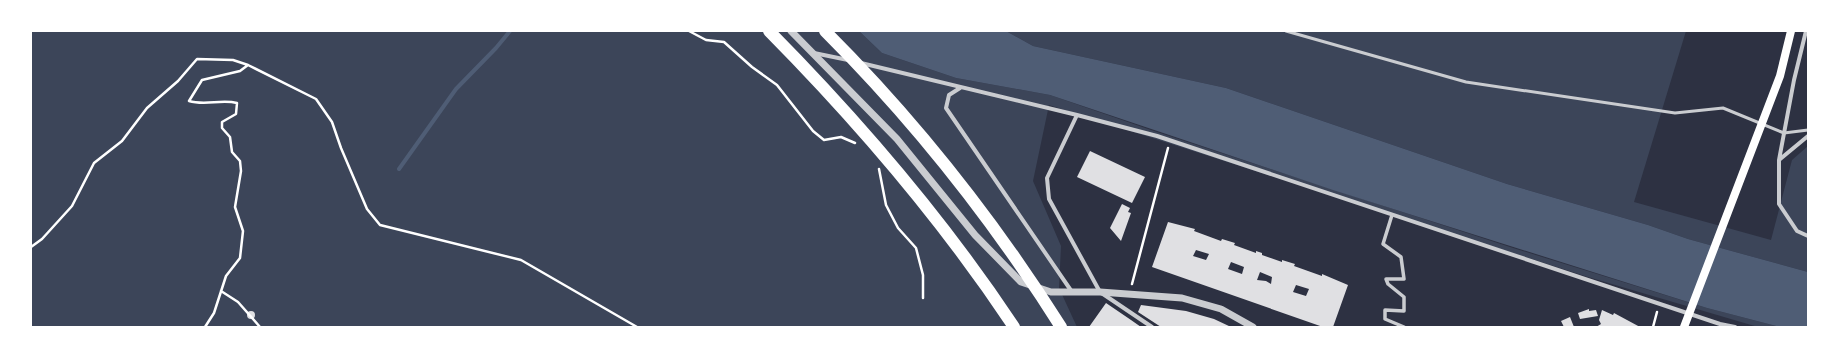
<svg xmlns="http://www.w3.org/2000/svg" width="1839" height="358" font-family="Quicksand,sans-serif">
<rect width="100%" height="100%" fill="#2d3142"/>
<!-- green -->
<path fill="#3c4559" d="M 31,31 L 859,31 L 882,53 L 956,78 L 1050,95 L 1151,130 L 1510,247 L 1707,308 L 1780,327 L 1758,327 L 1588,277 L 1049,105 L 1033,181 L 1061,246 L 1059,288 L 1077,327 L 31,327 Z
M 1006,31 L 1686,31 L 1634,202 L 1771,240 L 1792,160 L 1808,146 L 1808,272 L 1688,239 L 1648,225 L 1507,184 L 1226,88 L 1033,46 Z"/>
<!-- water -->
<path fill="#4f5d75" d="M 859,31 L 1006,31 L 1033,46 L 1226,88 L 1507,184 L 1648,225 L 1688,239 L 1808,272 L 1808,327 L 1780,327 L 1707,308 L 1333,190 L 1050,95 L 956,78 L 882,53 Z"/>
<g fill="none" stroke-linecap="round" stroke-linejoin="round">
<!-- stream -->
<path stroke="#4f5d75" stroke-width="4" d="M 399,169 L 456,89 L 496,48 L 510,31"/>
</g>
<!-- building -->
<path fill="#e0e0e3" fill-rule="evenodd" d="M 1090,151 L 1145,177 L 1132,203 L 1077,177 Z
M 1122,204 L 1130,208 L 1128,212 L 1131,213 L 1121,241 L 1110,228 Z
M 1168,222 L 1195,229 L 1194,231 L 1221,241 L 1222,239 L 1235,243 L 1234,245 L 1256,253 L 1256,251 L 1262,253 L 1262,255 L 1282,262 L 1282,260 L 1295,264 L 1294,266 L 1322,276 L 1322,274 L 1348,285 L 1333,327 L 1323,327 L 1152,267 ZM 1196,250 L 1209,254 L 1206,260 L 1193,256 ZM 1231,262 L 1244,267 L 1242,274 L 1228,269 ZM 1260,272 L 1272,277 L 1271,284 L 1266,281 L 1257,280 ZM 1296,285 L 1309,289 L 1306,296 L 1293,292 Z
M 1106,303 L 1131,320 L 1141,327 L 1089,327 Z
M 1141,305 L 1186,311 L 1214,319 L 1231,327 L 1161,327 L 1138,312 Z
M 1589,309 L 1589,311 L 1596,310 L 1598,316 L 1580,319 L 1578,313 Z
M 1602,310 L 1613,315 L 1614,313 L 1640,327 L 1596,327 L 1601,324 L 1599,320 Z
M247 315a4 4 0 1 1 8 0a4 4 0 1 1-8 0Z
M 1570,317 L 1574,327 L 1564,327 L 1561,321 Z"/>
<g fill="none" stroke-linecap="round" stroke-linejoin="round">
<!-- path -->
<path stroke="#fff" stroke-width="2.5" d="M 689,31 L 706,40 L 724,42 L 752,67 L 777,85 L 813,131 L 824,140 L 841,137 L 855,143
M 248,65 L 316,99 L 332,122 L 341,148 L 367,209 L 380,225 L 521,260 L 637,327
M 879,169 L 886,205 L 898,228 L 916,248 L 923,275 L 923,298
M 31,247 L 42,239 L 72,206 L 94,163 L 122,141 L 147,108 L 178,81 L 197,59 L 233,60 L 248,65 L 240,71 L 202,80 L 189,101 C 205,106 221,99 237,103 L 236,114 L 222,122 L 222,128 L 230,137 L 232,152 L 240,161 L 241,171 L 235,207 L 243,231 L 240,258 L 226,276 L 214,313 L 205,327
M 1132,284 L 1168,148
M 221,291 L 238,302 L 260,327
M 1653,327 L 1657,312"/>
<!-- service -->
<path stroke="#caccd0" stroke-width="3" d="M 1286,31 L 1466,82 L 1675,113 L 1723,108 L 1784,133 L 1808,130"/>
<!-- pedestrian -->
<path stroke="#caccd0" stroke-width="3.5" d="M 1392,215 L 1383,244 L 1401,257 L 1404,279 L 1386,279 L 1388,284 L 1404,297 L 1404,311 L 1385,310 L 1385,319 L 1404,327"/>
<!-- minor -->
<path stroke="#caccd0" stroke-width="4" d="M 814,53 L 848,60
M 861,63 L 1077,115 L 1157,136 L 1720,324 L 1735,327
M 960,88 L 949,95 L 946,108 L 1072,292
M 1077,115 L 1047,178 L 1049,199 L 1100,292 L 1152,327
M 1808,136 L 1779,160 L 1779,204 L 1797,231 L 1808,236
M 1779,160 L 1794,80 L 1806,31"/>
<!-- tertiary -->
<path stroke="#caccd0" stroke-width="7" d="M 791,31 L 897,139 L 975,235 L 1021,282 L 1051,292 L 1100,292 L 1182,298 L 1221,309 L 1253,327"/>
<!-- secondary -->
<path stroke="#fff" stroke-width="8" d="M 1684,327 L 1780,76 L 1791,31"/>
<!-- motorway -->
<path stroke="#fff" stroke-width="12" d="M 769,31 C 859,122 943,220 1014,327
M 825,31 C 914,120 994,221 1061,327"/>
</g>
<!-- border -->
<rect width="1839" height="358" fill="none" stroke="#ffffff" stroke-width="64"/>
</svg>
